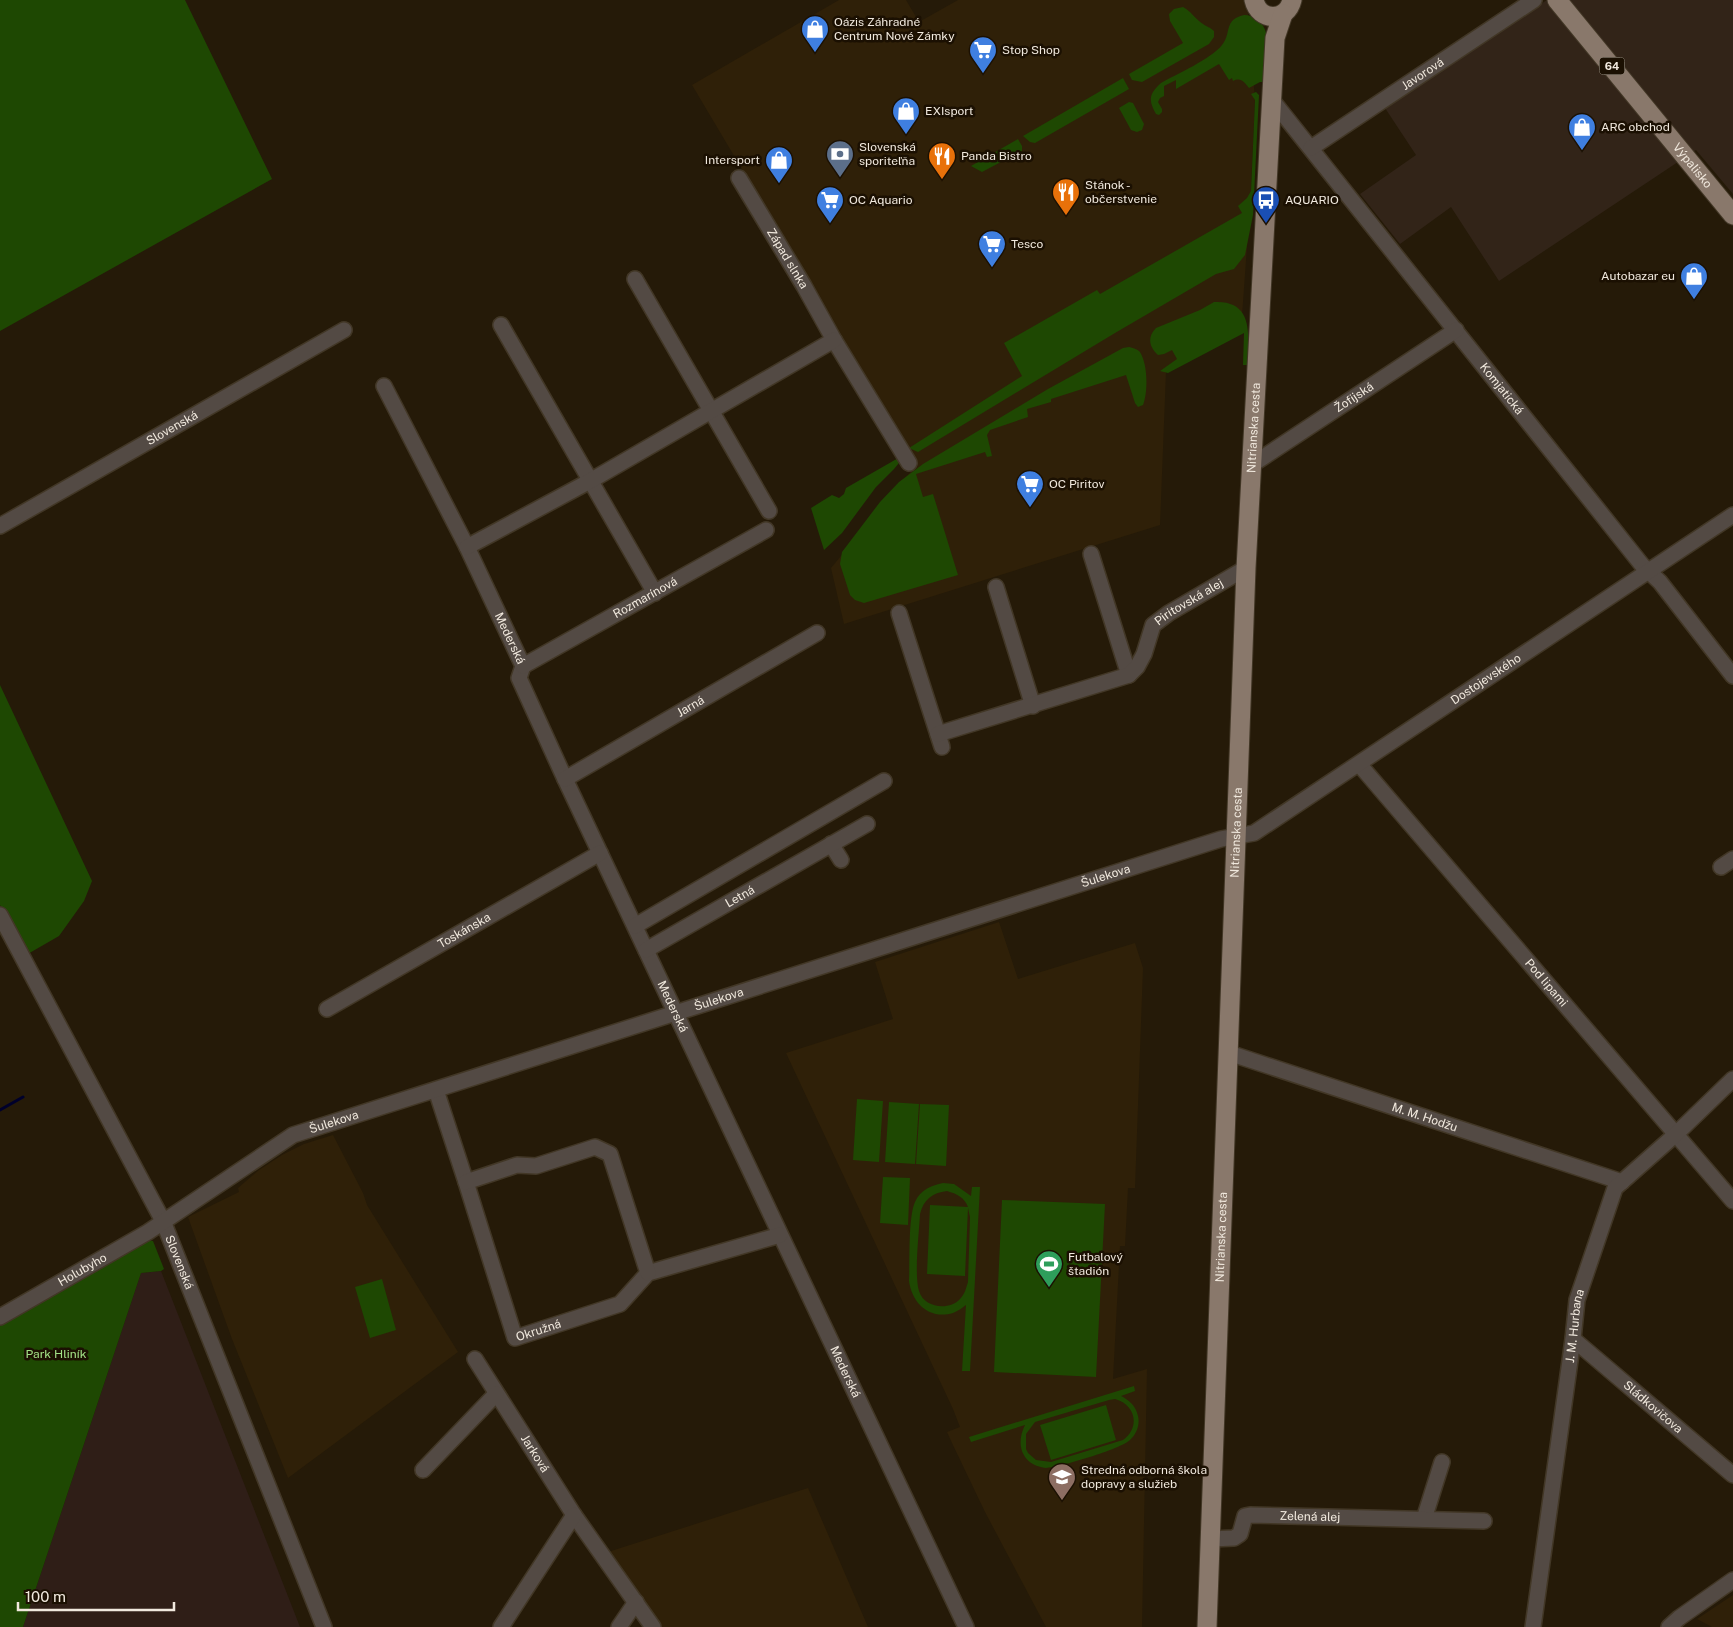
<svg xmlns="http://www.w3.org/2000/svg" width="1733" height="1627" font-family="'Public Sans',sans-serif">
<rect width="100%" height="100%" fill="#251a08"/>
<!-- built -->
<path fill="#2f2008" d="M 839,0 L 906,0 L 919,22 L 958,0 L 1247,0 L 1255,100 L 1251,191 L 1241,330 L 1166,372 L 1160,525 L 844,624 L 831,568 L 917,464 L 692,85 Z
M 999,922 L 1018,979 L 1135,943 L 1143,968 L 1135,1188 L 1128,1188 L 1125,1246 L 1120,1246 L 1113,1379 L 1147,1369 L 1142,1627 L 1046,1627 L 985,1512 L 952,1443 L 947,1432 L 960,1427 L 953,1409 L 786,1053 L 893,1019 L 875,962 Z
M 333,1135 L 363,1193 L 367,1205 L 458,1352 L 288,1478 L 232,1339 L 188,1217 L 239,1192 L 238,1188 L 259,1170 L 282,1155 L 304,1144 Z
M 808,1488 L 868,1627 L 662,1627 L 608,1552 Z
M 1733,1595 L 1733,1627 L 1712,1627 L 1697,1619 Z"/>
<!-- industrial -->
<path fill="#322418" d="M 1547,0 L 1733,0 L 1733,194 L 1696,150 L 1499,281 L 1451,207 L 1400,244 L 1360,194 L 1416,155 L 1385,108 Z"/>
<!-- medical -->
<path fill="#2f1e17" d="M 161,1271 L 300,1627 L 23,1627 L 141,1273 Z"/>
<!-- green -->
<path fill="#1e4802" fill-rule="evenodd" d="M 0,0 L 185,0 L 272,179 L 0,331 Z
M 1183,7 C 1191,11 1195,19 1203,24 C 1207,27 1210,27 1214,31 L 1214,37 L 1209,44 L 1142,82 L 1132,80 L 1129,74 L 1183,43 L 1170,21 L 1169,14 L 1174,9 Z
M 1244,15 C 1275,16 1269,60 1268,82 L 1260,82 L 1249,88 C 1244,82 1241,77 1233,81 L 1232,78 L 1229,80 L 1219,64 L 1176,89 L 1176,80 L 1164,86 L 1164,96 L 1160,98 L 1158,102 L 1162,109 L 1162,112 L 1159,115 L 1156,114 C 1148,100 1149,94 1161,83 C 1177,74 1211,59 1222,45 C 1232,33 1223,20 1244,15 Z
M 1123,78 L 1129,89 L 1035,143 L 1030,142 L 1023,136 Z
M 1256,92 L 1259,95 L 1253,215 L 1245,255 L 1234,269 L 1216,274 L 1115,333 L 918,452 L 909,448 L 1022,376 L 1004,343 L 1097,290 L 1100,294 L 1242,213 L 1238,206 L 1247,198 L 1251,191 L 1255,100 L 1251,94 Z
M 1129,102 L 1133,103 L 1144,124 L 1142,130 L 1137,132 L 1131,130 L 1119,108 Z
M 1018,139 L 1022,146 L 1022,151 L 982,172 L 971,166 Z
M 1214,302 C 1255,300 1248,336 1248,365 L 1243,365 L 1244,333 L 1168,373 L 1160,371 L 1177,359 L 1172,350 L 1164,354 L 1158,355 C 1149,347 1147,337 1156,328 L 1200,310 Z
M 1129,347 C 1133,348 1137,349 1140,352 C 1148,365 1148,392 1143,405 L 1138,407 L 1135,403 L 1126,375 L 1051,399 L 1051,402 L 1027,409 L 1028,417 L 990,430 L 987,435 L 992,456 L 987,457 L 985,452 L 916,474 L 923,497 L 933,494 L 958,575 L 864,603 L 855,600 L 850,595 L 840,564 L 842,552 L 880,502 L 899,482 L 923,464 L 1048,389 L 1123,348 Z
M 900,457 L 899,463 L 894,469 L 876,487 L 842,533 L 824,550 L 811,508 L 832,495 L 839,498 L 844,494 L 846,488 Z
M 0,685 L 92,881 L 84,901 L 59,936 L 26,955 L 0,905 Z
M 857,1099 L 883,1101 L 879,1162 L 853,1160 Z
M 889,1102 L 919,1104 L 915,1164 L 885,1162 Z
M 920,1104 L 949,1105 L 946,1166 L 916,1164 Z
M 883,1177 L 910,1178 L 908,1225 L 880,1223 Z
M 943,1183 L 954,1184 L 971,1196 L 972,1187 L 980,1187 L 970,1371 L 962,1371 L 966,1305 C 962,1308 958,1311 953,1313 C 929,1320 912,1303 909,1281 C 910,1263 908,1217 915,1202 C 920,1190 932,1185 943,1183 ZM 947,1191 C 957,1194 964,1197 968,1207 L 930,1205 L 927,1274 L 965,1276 L 968,1208 L 970,1217 L 968,1282 C 966,1288 965,1294 960,1299 C 949,1311 924,1308 919,1291 C 914,1274 919,1234 920,1214 C 924,1199 932,1193 947,1191 Z
M 1002,1200 L 1105,1204 L 1096,1377 L 994,1372 Z
M 148,1240 L 153,1241 L 164,1269 L 161,1271 L 141,1273 L 23,1627 L 0,1627 L 0,1322 Z
M 382,1279 L 396,1330 L 370,1338 L 355,1287 Z
M 1134,1386 L 1135,1391 L 1121,1396 C 1129,1400 1136,1406 1138,1416 C 1140,1424 1137,1434 1130,1440 C 1121,1449 1060,1467 1046,1468 C 1022,1465 1015,1445 1025,1425 L 971,1442 L 969,1437 ZM 1115,1399 C 1135,1404 1141,1427 1123,1440 L 1051,1462 L 1036,1460 L 1028,1453 L 1026,1449 L 1026,1434 L 1035,1422 L 1109,1400 Z
M 1106,1405 L 1116,1440 L 1051,1460 L 1040,1425 Z"/>
<g fill="none" stroke-linecap="round" stroke-linejoin="round">
<!-- stream -->
<path stroke="#00002b" stroke-width="3" d="M 0,1110 L 23,1097"/>
<!-- minor casing -->
<g stroke="#423726" stroke-width="18">
<g id="minor">
<path id="s1" d="M 1272,100 L 1642,565 L 1660,582 L 1733,676"/>
<path id="s2" d="M 1311,148 L 1534,0"/>
<path id="s3" d="M 739,178 L 804,286 L 834,340 L 909,463"/>
<path d="M 635,279 L 769,511"/>
<path d="M 501,325 L 655,593"/>
<path id="s4" d="M 384,386 L 467,547 L 523,666 L 519,678 L 565,779 L 966,1627"/>
<path id="s5" d="M 1253,464 L 1456,330"/>
<path id="s6" d="M 0,526 L 344,330"/>
<path d="M 467,547 L 590,481 L 834,340"/>
<path d="M 1091,554 L 1129,675"/>
<path d="M 996,587 L 1033,706"/>
<path d="M 899,613 L 942,747"/>
<path id="s7" d="M 523,666 L 766,530"/>
<path id="s8" d="M 938,734 L 1129,675 L 1137,667 L 1144,654 L 1153,625 L 1169,613 L 1246,568"/>
<path id="s9" d="M 1359,764 L 1733,1201"/>
<path id="s10" d="M 565,779 L 817,633"/>
<path d="M 831,844 L 841,860"/>
<path d="M 1721,867 L 1733,859"/>
<path id="s11" d="M 0,915 L 163,1221 L 324,1627"/>
<path d="M 635,926 L 884,781"/>
<path id="s12" d="M 646,950 L 867,824"/>
<path id="s13" d="M 327,1009 L 600,853"/>
<path id="s14" d="M 1229,1053 L 1622,1182"/>
<path id="s15" d="M 436,1090 L 466,1182 L 515,1338 L 620,1304 L 648,1273 L 780,1235"/>
<path d="M 466,1182 L 517,1165 L 536,1166 L 595,1147 L 610,1154 L 648,1273"/>
<path id="s16" d="M 0,1317 L 148,1232 L 293,1135 L 1221,839 L 1254,833 L 1733,515"/>
<path id="s17" d="M 1573,1339 L 1733,1475"/>
<path id="s18" d="M 475,1359 L 574,1515 L 653,1627"/>
<path d="M 423,1470 L 496,1394"/>
<path d="M 1424,1519 L 1442,1462"/>
<path id="s19" d="M 1211,1539 L 1234,1538 L 1240,1534 L 1245,1516 L 1250,1515 L 1484,1521"/>
<path d="M 501,1627 L 574,1515"/>
<path d="M 619,1627 L 636,1602"/>
<path id="s20" d="M 1533,1627 L 1573,1339 L 1577,1300 L 1615,1188 L 1675,1135 L 1733,1079"/>
<path d="M 1669,1627 L 1679,1618 L 1733,1580"/>
</g>
</g>
<!-- major casing -->
<g stroke="#423726" stroke-width="21">
<g id="major">
<path d="M 1254,0 C 1259,22 1287,22 1292,0"/>
<path id="s21" d="M 1557,0 L 1733,215"/>
<path id="s22" d="M 1207,1627 L 1246,568 L 1275,38 L 1283,14"/>
</g>
</g>
<!-- minor -->
<use href="#minor" stroke="#534a44" stroke-width="15"/>
<!-- major -->
<use href="#major" stroke="#89786b" stroke-width="19"/>
</g>
<!-- icons -->
<defs>
<g id="shop-pin" transform="scale(1.4375)"><path d="M0 17L-7.5 6A9.5 9.5 0 1 1 7.5 6Z" fill="#3f7fe0" stroke="#1b1002"/><path d="M-5-2.5h2.3a2.7 3.5 0 0 1 5.4 0H5L5.5 6h-11ZM-1.5-2.5h3a1.5 2.3 0 0 0-3 0Z" fill="#fff"/></g>
<g id="supermarket-pin" transform="scale(1.4375)"><path d="M0 17L-7.5 6A9.5 9.5 0 1 1 7.5 6Z" fill="#3f7fe0" stroke="#1b1002"/><path d="M-6-5.5h2.5l.6 2H6L4.5 2H-2.5L-4.4-4H-6ZM-1.5 3.2a1.3 1.3 0 1 0 .1 0ZM3 3.2a1.3 1.3 0 1 0 .1 0Z" fill="#fff"/></g>
<g id="bank-pin" transform="scale(1.4375)"><path d="M0 17L-7.5 6A9.5 9.5 0 1 1 7.5 6Z" fill="#5c6f8a" stroke="#1b1002"/><path d="M-6-4H6V4H-6ZM0-2.3a2.3 2.3 0 1 0 0 4.6a2.3 2.3 0 1 0 0-4.6Z" fill="#fff"/></g>
<g id="restaurant-pin" transform="scale(1.4375)"><path d="M0 17L-7.5 6A9.5 9.5 0 1 1 7.5 6Z" fill="#e8710a" stroke="#1b1002"/><path d="M-5-6h1v4h1v-4h1v4h1v-4h1v5L-1.5 .5V6h-2V.5L-5-1ZM5-6V6H3V1.5H1.5Q1.5-4 5-6Z" fill="#fff"/></g>
<g id="bus-pin" transform="scale(1.4375)"><path d="M0 17L-7.5 6A9.5 9.5 0 1 1 7.5 6Z" fill="#1a4fb4" stroke="#1b1002"/><path d="M-5-6H5V4H4V6H2V4H-2V6H-4V4H-5ZM-3.5-4V0h7V-4ZM-3.5 1.2v1.5H-2V1.2ZM2 1.2v1.5H3.5V1.2Z" fill="#fff"/></g>
<g id="stadium-pin" transform="scale(1.4375)"><path d="M0 17L-7.5 6A9.5 9.5 0 1 1 7.5 6Z" fill="#2e9e5b" stroke="#1b1002"/><path d="M0-5a6.5 5 0 1 0 0 10a6.5 5 0 1 0 0-10ZM-3.5-1.8h7v3.6h-7Z" fill="#fff"/></g>
<g id="school-pin" transform="scale(1.4375)"><path d="M0 17L-7.5 6A9.5 9.5 0 1 1 7.5 6Z" fill="#8d6e63" stroke="#1b1002"/><path d="M0-5L7-2L0 1L-7-2ZM-4 1L0 2.5L4 1V4Q0 6-4 4Z" fill="#fff"/></g>
</defs>
<g fill-rule="evenodd">
<use href="#shop-pin" x="815" y="29"/>
<use href="#supermarket-pin" x="983" y="50"/>
<use href="#shop-pin" x="906" y="111"/>
<use href="#shop-pin" x="1582" y="127"/>
<use href="#bank-pin" x="840" y="154"/>
<use href="#restaurant-pin" x="942" y="156"/>
<use href="#shop-pin" x="779" y="160"/>
<use href="#restaurant-pin" x="1066" y="192"/>
<use href="#supermarket-pin" x="830" y="200"/>
<use href="#bus-pin" x="1266" y="200"/>
<use href="#supermarket-pin" x="992" y="244"/>
<use href="#shop-pin" x="1694" y="276"/>
<use href="#supermarket-pin" x="1030" y="484"/>
<use href="#stadium-pin" x="1049" y="1264"/>
<use href="#school-pin" x="1062" y="1477"/>
</g>
<g text-anchor="middle" dominant-baseline="central" stroke-width="5" stroke-linejoin="round" paint-order="stroke">
<!-- shield labels -->
<rect fill="#1b1002" stroke="#b1a89c" stroke-width="1" x="1599.5" y="57.5" width="25" height="17" rx="4"/>
<g font-size="11" font-weight="bold" fill="#f1e9de">
<text x="1612" y="66">64</text>
</g>
<!-- poi labels -->
<g font-size="12" fill="#f1e9de" stroke="#1b1002" text-anchor="start">
<text x="834" y="22">Oázis Záhradné<tspan x="834" dy="14">Centrum Nové Zámky</tspan></text>
<text x="1002" y="50">Stop Shop</text>
<text x="925" y="111">EXIsport</text>
<text x="1601" y="127">ARC obchod</text>
<text x="859" y="147">Slovenská<tspan x="859" dy="14">sporiteľňa</tspan></text>
<text x="961" y="156">Panda Bistro</text>
<text x="760" y="160" text-anchor="end">Intersport</text>
<text x="1085" y="185">Stánok -<tspan x="1085" dy="14">občerstvenie</tspan></text>
<text x="849" y="200">OC Aquario</text>
<text x="1285" y="200">AQUARIO</text>
<text x="1011" y="244">Tesco</text>
<text x="1675" y="276" text-anchor="end">Autobazar eu</text>
<text x="1049" y="484">OC Piritov</text>
<text x="1068" y="1257">Futbalový<tspan x="1068" dy="14">štadión</tspan></text>
<text x="1081" y="1470">Stredná odborná škola<tspan x="1081" dy="14">dopravy a služieb</tspan></text>
</g>
<!-- street labels -->
<g font-size="12" fill="#f1e9de" stroke="#1b1002">
<text stroke="none"><textPath href="#s2" startOffset="134">Javorová</textPath></text>
<text stroke="none"><textPath href="#s21" startOffset="214">Výpalisko</textPath></text>
<text stroke="none"><textPath href="#s3" startOffset="94">Západ slnka</textPath></text>
<text stroke="none"><textPath href="#s1" startOffset="369">Komjatická</textPath></text>
<text stroke="none"><textPath href="#s5" startOffset="121">Žofijská</textPath></text>
<text stroke="none"><textPath href="#s6" startOffset="198">Slovenská</textPath></text>
<text stroke="none"><textPath href="#s22" startOffset="1200">Nitrianska cesta</textPath></text>
<text stroke="none"><textPath href="#s7" startOffset="140">Rozmarínová</textPath></text>
<text stroke="none"><textPath href="#s8" startOffset="299">Piritovská alej</textPath></text>
<text stroke="none"><textPath href="#s4" startOffset="282">Mederská</textPath></text>
<text stroke="none"><textPath href="#s16" startOffset="1631">Dostojevského</textPath></text>
<text stroke="none"><textPath href="#s10" startOffset="145">Jarná</textPath></text>
<text stroke="none"><textPath href="#s22" startOffset="795">Nitrianska cesta</textPath></text>
<text stroke="none"><textPath href="#s16" startOffset="1198">Šulekova</textPath></text>
<text stroke="none"><textPath href="#s12" startOffset="108">Letná</textPath></text>
<text stroke="none"><textPath href="#s13" startOffset="158">Toskánska</textPath></text>
<text stroke="none"><textPath href="#s9" startOffset="288">Pod lipami</textPath></text>
<text stroke="none"><textPath href="#s16" startOffset="792">Šulekova</textPath></text>
<text stroke="none"><textPath href="#s4" startOffset="688">Mederská</textPath></text>
<text stroke="none"><textPath href="#s14" startOffset="206">M. M. Hodžu</textPath></text>
<text stroke="none"><textPath href="#s16" startOffset="388">Šulekova</textPath></text>
<text stroke="none"><textPath href="#s22" startOffset="390">Nitrianska cesta</textPath></text>
<text stroke="none"><textPath href="#s11" startOffset="391">Slovenská</textPath></text>
<text stroke="none"><textPath href="#s16" startOffset="95">Holubyho</textPath></text>
<text stroke="none"><textPath href="#s20" startOffset="304">J. M. Hurbana</textPath></text>
<text stroke="none"><textPath href="#s15" startOffset="285">Okružná</textPath></text>
<text stroke="none"><textPath href="#s4" startOffset="1092">Mederská</textPath></text>
<text stroke="none"><textPath href="#s17" startOffset="105">Sládkovičova</textPath></text>
<text stroke="none"><textPath href="#s18" startOffset="112">Jarková</textPath></text>
<text stroke="none"><textPath href="#s19" startOffset="114">Zelená alej</textPath></text>
</g>
<!-- park labels -->
<g font-size="12" fill="#a2e186" stroke="#1b1002">
<text x="56" y="1354">Park Hliník</text>
</g>
</g>
<!-- scale -->
<path d="M18 1602v8h156v-8" fill="none" stroke="#f1e9de" stroke-width="2.5"/>
<text x="25" y="1602" font-size="15" fill="#f1e9de" stroke="#1b1002" stroke-width="4" paint-order="stroke">100 m</text>
</svg>
